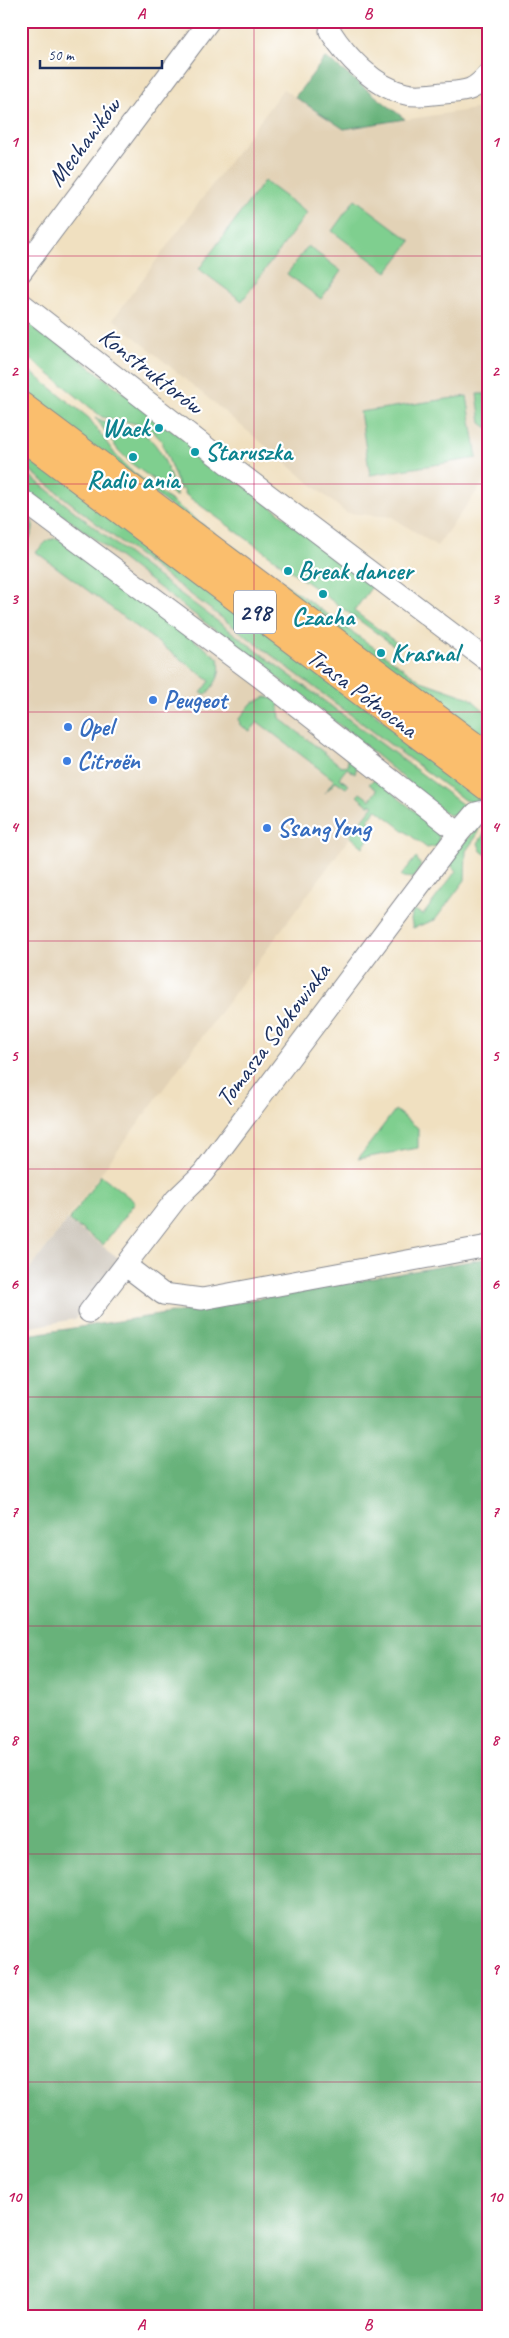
<svg xmlns="http://www.w3.org/2000/svg" width="509" height="2338" font-family="Caveat,sans-serif">
<rect width="100%" height="100%" fill="#fff"/>
<filter id="ink" filterUnits="userSpaceOnUse"><feTurbulence type="fractalNoise" baseFrequency=".02" numOctaves="2"/><feDisplacementMap in="SourceGraphic" scale="10" xChannelSelector="R" yChannelSelector="G"/><feConvolveMatrix kernelMatrix="1 2 1 2 8 2 1 2 1" color-interpolation-filters="sRGB"/></filter>
<filter id="wash" filterUnits="userSpaceOnUse"><feTurbulence type="fractalNoise" baseFrequency=".0096" numOctaves="4" result="noise"/><feDisplacementMap in="SourceGraphic" scale="20" xChannelSelector="R" yChannelSelector="G"/><feGaussianBlur stdDeviation="1.12" result="paint"/><feColorMatrix in="noise" values="0 0 0 0 0 0 0 0 0 0 0 0 0 0 0 0 0 1.4 0 .05"/><feComposite in="paint" operator="in"/></filter>
<g filter="url(#wash)">
<rect width="100%" height="100%" fill="#f0e0c0"/>
<!-- built -->
<path fill="#e2d2b6" d="M 283,89 L 344,129 L 488,107 L 488,476 L 437,546 L 392,517 L 346,513 L 113,319 Z
M 21,426 L 433,735 L 374,805 L 21,1281 Z"/>
<!-- industrial -->
<path fill="#cac3b8" d="M 67,1220 L 120,1259 L 75,1319 L 21,1329 L 21,1281 Z"/>
<!-- green -->
<path fill="#7fcf8f" stroke="#4d7f76" d="M 264,181 L 307,213 L 242,301 L 199,269 Z
M 355,199 L 411,241 L 387,272 L 332,231 Z
M 308,246 L 341,271 L 321,299 L 287,274 Z
M 29,320 L 373,585 L 354,611 L 397,643 L 396,647 L 186,495 L 183,488 L 180,490 L 161,440 L 150,429 L 137,424 L 102,417 L 21,351 L 21,329 Z
M 21,364 L 89,418 L 117,457 L 130,470 L 219,537 L 421,681 L 470,698 L 488,714 L 488,746 L 21,393 Z
M 477,394 L 488,394 L 488,428 L 481,423 Z
M 467,396 L 477,458 L 370,475 L 360,412 Z
M 95,417 C 106,424 116,423 128,427 C 162,436 167,468 177,497 L 132,464 L 118,450 Z
M 21,446 L 482,795 L 477,803 L 464,800 L 459,796 L 101,527 L 21,463 Z
M 21,469 L 138,562 L 470,810 L 460,814 L 448,815 L 350,733 L 114,553 L 65,517 L 21,494 Z
M 21,507 C 35,521 37,528 26,544 L 21,541 Z
M 58,538 L 218,658 C 223,674 216,682 207,694 L 201,693 L 210,681 L 36,552 L 48,540 Z
M 266,697 L 278,700 L 280,718 L 341,766 L 348,765 L 347,758 L 357,764 L 355,774 L 347,768 L 339,778 L 349,785 L 346,788 L 336,781 L 325,793 L 334,780 L 258,722 L 250,731 L 240,725 L 239,719 L 252,703 Z
M 373,780 L 376,780 L 436,828 L 439,837 L 438,846 L 427,848 L 376,809 L 368,820 L 377,827 L 363,847 L 350,836 L 374,805 L 371,804 L 369,806 L 357,796 L 360,793 L 370,800 L 377,790 L 369,784 Z
M 480,825 L 476,837 L 466,851 L 465,880 L 435,920 L 413,928 L 411,920 L 413,909 L 423,915 L 456,871 L 447,861 Z
M 488,828 L 488,856 L 481,851 L 478,843 Z
M 416,857 L 421,866 L 414,878 L 403,877 L 401,876 Z
M 395,1110 L 418,1128 L 418,1148 L 358,1159 Z
M 101,1175 L 135,1202 L 103,1245 L 69,1220 Z"/>
<!-- forest -->
<path fill="#67b27a" stroke="#41706c" d="M 325,58 L 329,60 L 405,119 L 344,129 L 295,97 Z
M 488,1258 L 488,2317 L 21,2317 L 21,1336 L 198,1309 Z"/>
</g>
<g filter="url(#ink)">
<g fill="none" stroke-linecap="round" stroke-linejoin="round">
<!-- minor casing -->
<g stroke="#86888f" stroke-width="23">
<path id="minor" d="M 330,31 C 346,56 374,87 406,94 C 418,97 432,94 444,93 C 466,91 473,92 488,74
M 21,272 L 209,21
M 21,303 L 234,469 L 488,661
M 21,499 L 260,677 L 459,833
M 125,1265 L 163,1294 L 202,1299 L 488,1246
M 89,1312 L 176,1199 L 203,1173 L 459,833 L 476,813 L 488,810"/>
</g>
<!-- major casing -->
<g stroke="#86888f" stroke-width="28">
<path id="major" d="M 21,405 L 488,756
M 21,436 L 488,788"/>
</g>
<!-- minor -->
<use href="#minor" stroke="#fff" stroke-width="21"/>
<!-- major -->
<use href="#major" stroke="#fabe6d" stroke-width="26"/>
</g>
</g>
<!-- grid -->
<path fill="none" stroke="#c2185b" stroke-width="1" stroke-opacity="0.55" d="M 254,21 L 254,2317M 21,256 L 488,256M 21,484 L 488,484M 21,712 L 488,712M 21,941 L 488,941M 21,1169 L 488,1169M 21,1397 L 488,1397M 21,1626 L 488,1626M 21,1854 L 488,1854M 21,2082 L 488,2082"/>
<!-- markers -->
<g fill="#0f9aa8" stroke="#fff" stroke-width="2">
<circle cx="159" cy="428" r="5"/>
<circle cx="195" cy="452" r="5"/>
<circle cx="133" cy="457" r="5"/>
<circle cx="288" cy="571" r="5"/>
<circle cx="323" cy="594" r="5"/>
<circle cx="381" cy="653" r="5"/>
</g>
<g fill="#3f7fe0" stroke="#fff" stroke-width="2">
<circle cx="153" cy="700" r="5"/>
<circle cx="68" cy="727" r="5"/>
<circle cx="67" cy="761" r="5"/>
<circle cx="267" cy="828" r="5"/>
</g>
<g text-anchor="middle" dominant-baseline="central" stroke-width="4.5" stroke-linejoin="round" paint-order="stroke">
<!-- shield labels -->
<rect fill="#fff" stroke="#5f6d8e" stroke-width="1" x="234" y="590.5" width="42" height="43" rx="4"/>
<g font-size="24" font-weight="bold" fill="#1b2f5e">
<text x="255" y="612">298</text>
</g>
<!-- street labels -->
<g font-size="25" fill="#1b2f5e" stroke="#fff">
<text transform="translate(84 142) rotate(-53)">Mechaników</text>
<text transform="translate(151 371) rotate(38)">Konstruktorów</text>
<text transform="translate(362 693) rotate(37)">Trasa Północna</text>
<text transform="translate(273 1035) rotate(-53)">Tomasza Sobkowiaka</text>
</g>
<!-- culture labels -->
<g font-size="25" font-weight="bold" fill="#0d838f" stroke="#fff" text-anchor="start">
<text x="149" y="428" text-anchor="end">Waek</text>
<text x="205" y="452">Staruszka</text>
<text x="133" y="480" text-anchor="middle">Radio ania</text>
<text x="298" y="571">Break dancer</text>
<text x="323" y="617" text-anchor="middle">Czacha</text>
<text x="391" y="653">Krasnal</text>
</g>
<!-- shop labels -->
<g font-size="25" font-weight="bold" fill="#366cbe" stroke="#fff" text-anchor="start">
<text x="163" y="700">Peugeot</text>
<text x="78" y="727">Opel</text>
<text x="77" y="761">Citroën</text>
<text x="277" y="828">SsangYong</text>
</g>
</g>
<!-- margin -->
<rect width="509" height="2338" fill="none" stroke="#fff" stroke-width="55"/>
<!-- scale -->
<path d="M40 60v8h122v-8" fill="none" stroke="#1b2f5e" stroke-width="2.5"/>
<text x="48" y="60" font-size="15" fill="#1b2f5e" stroke="#ffffff" stroke-width="4" paint-order="stroke">50 m</text>
<rect x="28" y="28" width="454" height="2282" fill="none" stroke="#c2185b" stroke-width="2"/>
<g font-size="16" text-anchor="middle" font-weight="bold" fill="#c2185b">
<text x="141" y="19">A</text>
<text x="368" y="19">B</text>
<text x="14" y="147">1</text>
<text x="495" y="147">1</text>
<text x="14" y="376">2</text>
<text x="495" y="376">2</text>
<text x="14" y="604">3</text>
<text x="495" y="604">3</text>
<text x="14" y="832">4</text>
<text x="495" y="832">4</text>
<text x="14" y="1061">5</text>
<text x="495" y="1061">5</text>
<text x="14" y="1289">6</text>
<text x="495" y="1289">6</text>
<text x="14" y="1517">7</text>
<text x="495" y="1517">7</text>
<text x="14" y="1745">8</text>
<text x="495" y="1745">8</text>
<text x="14" y="1974">9</text>
<text x="495" y="1974">9</text>
<text x="14" y="2202">10</text>
<text x="495" y="2202">10</text>
<text x="141" y="2330">A</text>
<text x="368" y="2330">B</text>
</g>
</svg>
